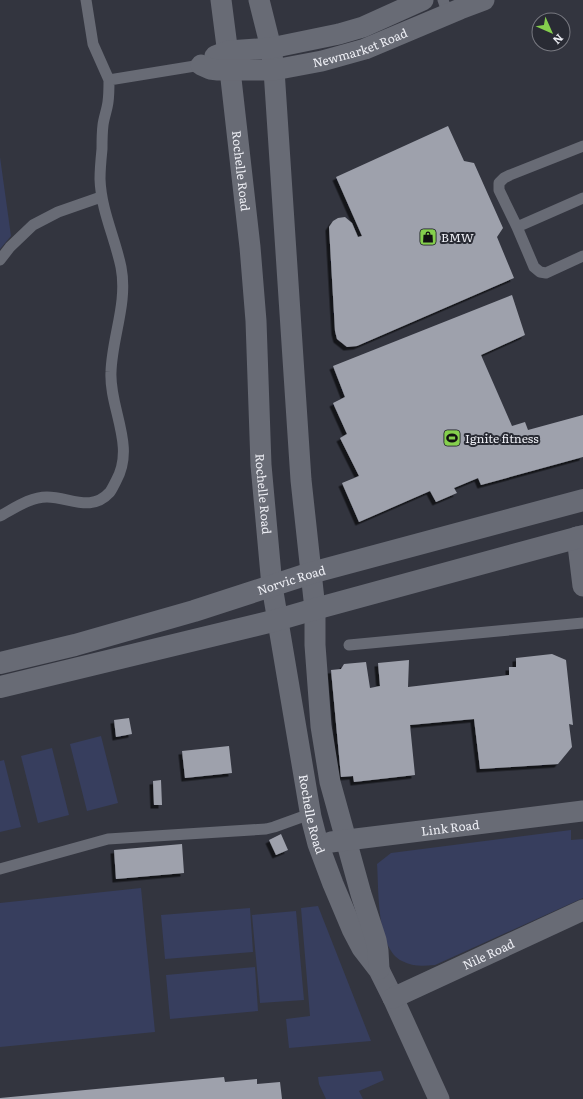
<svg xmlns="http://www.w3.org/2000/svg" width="583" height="1099" font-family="Literata,serif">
<defs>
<filter id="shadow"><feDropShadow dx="-3.5" dy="3.5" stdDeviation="0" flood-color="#0009"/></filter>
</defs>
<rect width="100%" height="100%" fill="#33353f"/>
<!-- green -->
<path fill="#373e5e" d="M 0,157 L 11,236 L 0,249 Z
M 101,736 L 118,803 L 87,811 L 70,744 Z
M 52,748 L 69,815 L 38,823 L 21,756 Z
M 4,760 L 21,827 L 0,832 L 0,761 Z
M 571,830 L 571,840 L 583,839 L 583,898 L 435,965 C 423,966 413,967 402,961 C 376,948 379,889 377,864 L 391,853 Z
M 141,888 L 155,1032 L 0,1047 L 0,903 Z
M 318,906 L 371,1041 L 289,1048 L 286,1019 L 310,1016 L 301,908 Z
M 250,908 L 253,952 L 165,959 L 161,915 Z
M 296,911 L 304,1000 L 260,1003 L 252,915 Z
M 255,967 L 258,1011 L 170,1019 L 166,975 Z
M 381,1071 L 384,1080 L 359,1091 L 363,1099 L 326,1099 L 319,1084 L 318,1077 Z"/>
<!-- building -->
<path fill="#9ea1ac" filter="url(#shadow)" d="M 448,126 L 464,161 L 474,163 L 503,228 L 497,237 L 514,278 L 357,346 L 347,347 L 337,339 L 335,331 L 329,227 L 333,221 L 338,218 L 345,217 L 352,223 L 358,237 L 362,236 L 336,177 Z
M 512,295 L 525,335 L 481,355 L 512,426 L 525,422 L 528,430 L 583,415 L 583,457 L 481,485 L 478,478 L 454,488 L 457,493 L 436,502 L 430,491 L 359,522 L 342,483 L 359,476 L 340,438 L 347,434 L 333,403 L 345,397 L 333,366 Z
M 552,654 L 566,660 L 573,725 L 569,724 L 572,747 L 558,764 L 480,769 L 474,719 L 410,725 L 415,775 L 354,782 L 353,776 L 341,777 L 331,670 L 341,669 L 344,664 L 366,662 L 370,688 L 380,686 L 378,663 L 409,660 L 408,687 L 509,675 L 509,667 L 516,667 L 516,658 Z
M 129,718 L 132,734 L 116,737 L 114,720 Z
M 229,746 L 232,773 L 185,778 L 182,751 Z
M 161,780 L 162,805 L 154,805 L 153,781 Z
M 281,834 L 288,850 L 276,855 L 269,840 Z
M 182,844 L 184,873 L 116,879 L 114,850 Z
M 224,1077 L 225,1082 L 257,1079 L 257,1084 L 280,1082 L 282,1099 L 0,1099 L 0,1098 Z"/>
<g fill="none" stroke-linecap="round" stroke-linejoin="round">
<!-- service -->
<path stroke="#686b75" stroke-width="11" d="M 86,0 L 93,44 L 109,80
M 443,0 L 448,14
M 583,146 L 510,175 L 504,178 L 499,183 L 499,190 L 517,227 L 534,267 L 540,272 L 546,273 L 583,256
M 517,227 L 583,198
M 0,260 L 10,247 L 33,225 L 58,212 L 101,197
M 0,516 C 15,508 30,497 47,497 C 70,497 91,513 110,492 C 112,489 114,485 116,481 C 136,446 109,408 111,372 C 112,337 128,303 121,267 C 115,238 101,210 100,179 C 100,169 101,159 102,149 C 102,141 102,133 103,125 C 104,117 107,110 108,102 C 109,95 109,87 109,80 L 201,65
M 349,645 L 583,623
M 0,869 L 108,839 L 266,829 L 274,827 L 310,814"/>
<!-- minor -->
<g stroke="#686b75" stroke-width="21">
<path id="s1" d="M 221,0 L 230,70 L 250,247 L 256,321 L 261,465 L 272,586 L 311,817 L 318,844 L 333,884 L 352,929 L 362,948 L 379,970 L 393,998 L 439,1099"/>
<path d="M 259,0 L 271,48 L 274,70 L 301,480 L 315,609 L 315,645 L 321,726 L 330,782 L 361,894 L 376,940 L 378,951 L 379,969"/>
<path d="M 215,56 L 228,51 L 271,48 L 339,34 L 363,27 L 423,0"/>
<path id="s2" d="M 201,65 L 210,69 L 218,70 L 274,70 L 322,61 L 365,49 L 460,9 L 484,0"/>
<path d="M 577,537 L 583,586"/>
<path id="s3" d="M 331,842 L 583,811"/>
<path id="s4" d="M 393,998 L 583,910"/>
</g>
<!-- tertiary -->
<g stroke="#686b75" stroke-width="22">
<path id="s5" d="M 0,663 L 75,645 L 194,611 L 311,573 L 583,500"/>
<path d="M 0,687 L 277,620 L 315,609 L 583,536"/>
</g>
</g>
<!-- icons -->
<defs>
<g id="shop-square" transform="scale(0.9)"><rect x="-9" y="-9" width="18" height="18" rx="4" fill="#85cf4d" stroke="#292b34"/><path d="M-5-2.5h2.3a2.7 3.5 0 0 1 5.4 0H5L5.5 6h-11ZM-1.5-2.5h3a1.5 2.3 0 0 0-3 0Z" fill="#111"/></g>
<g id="stadium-square" transform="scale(0.9)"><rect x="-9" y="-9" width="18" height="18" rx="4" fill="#85cf4d" stroke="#292b34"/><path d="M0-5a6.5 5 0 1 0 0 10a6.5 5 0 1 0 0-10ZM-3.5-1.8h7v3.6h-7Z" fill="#111"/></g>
</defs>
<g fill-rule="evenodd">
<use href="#shop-square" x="428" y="237"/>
<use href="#stadium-square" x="452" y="438"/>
</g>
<g text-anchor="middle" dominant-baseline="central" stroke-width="4" stroke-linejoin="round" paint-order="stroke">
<!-- street labels -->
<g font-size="12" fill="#eeeff5" stroke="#292b34">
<text stroke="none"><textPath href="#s2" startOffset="163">Newmarket Road</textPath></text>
<text stroke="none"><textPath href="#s1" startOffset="172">Rochelle Road</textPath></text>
<text stroke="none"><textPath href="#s1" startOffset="496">Rochelle Road</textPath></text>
<text stroke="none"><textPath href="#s5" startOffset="303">Norvic Road</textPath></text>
<text stroke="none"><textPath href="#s1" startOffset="820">Rochelle Road</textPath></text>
<text stroke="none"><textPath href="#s3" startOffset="120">Link Road</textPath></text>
<text stroke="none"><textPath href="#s4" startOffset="105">Nile Road</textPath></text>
</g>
<!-- poi labels -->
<g font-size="12" fill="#eeeff5" stroke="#292b34" text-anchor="start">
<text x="441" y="237">BMW</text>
<text x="465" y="438">Ignite fitness</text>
</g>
</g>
<!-- north arrow -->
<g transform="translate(551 32) rotate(135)"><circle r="19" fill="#292b34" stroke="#787981"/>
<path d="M0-3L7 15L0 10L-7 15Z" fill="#85cf4d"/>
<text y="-6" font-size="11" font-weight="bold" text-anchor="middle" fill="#eeeff5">N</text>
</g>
</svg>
